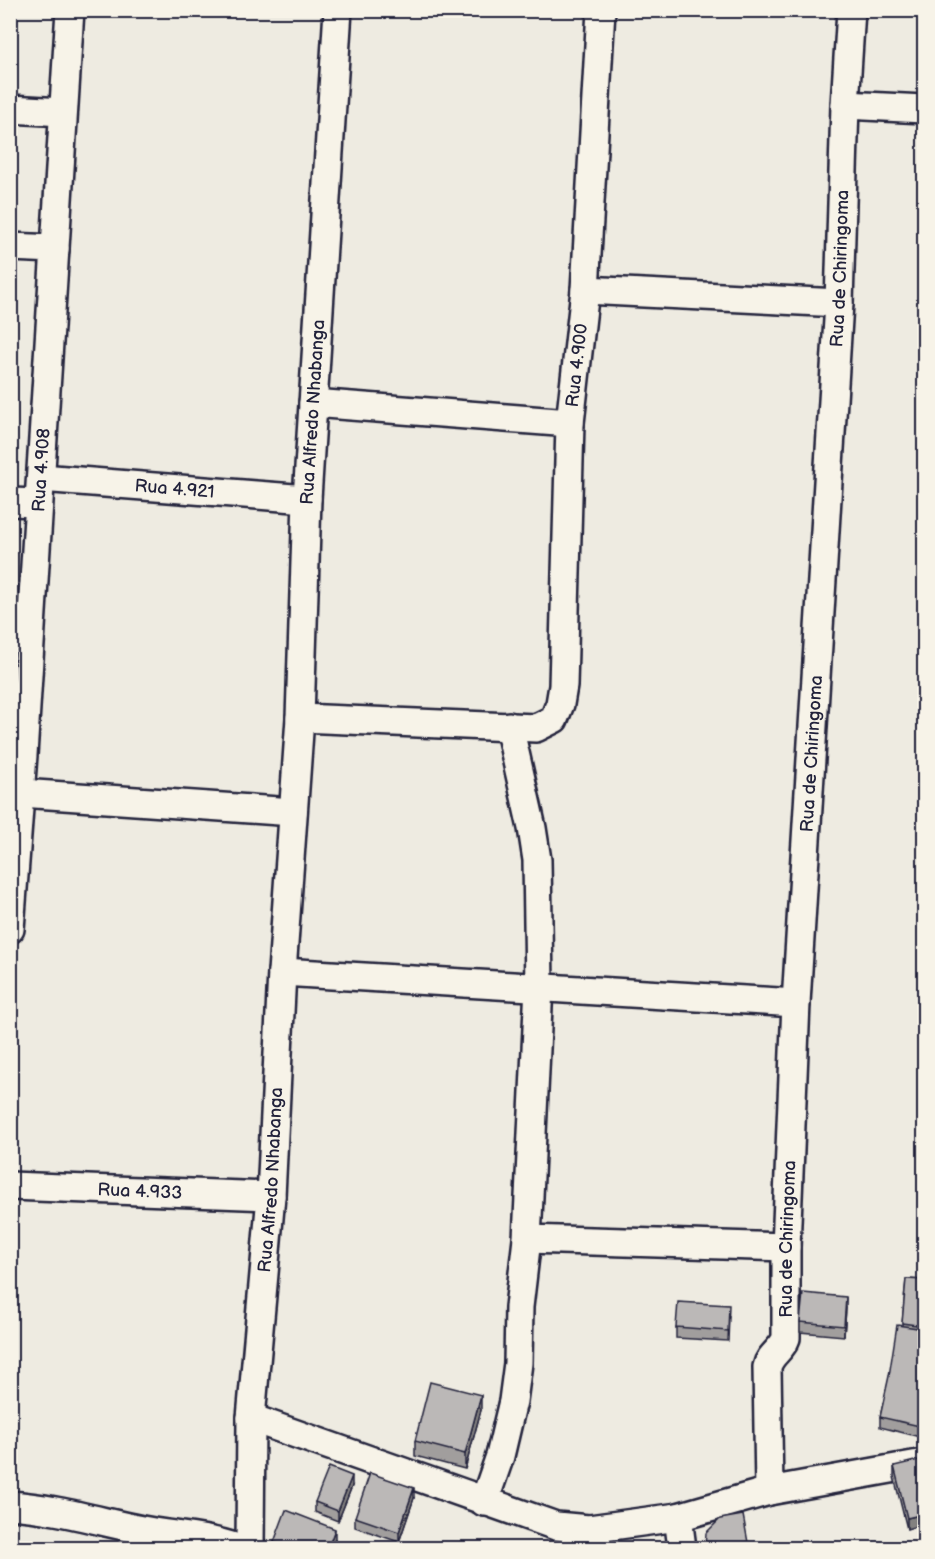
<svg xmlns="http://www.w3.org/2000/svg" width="935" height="1559" font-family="'Balsamiq Sans',sans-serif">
<rect width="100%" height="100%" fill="#eeebe1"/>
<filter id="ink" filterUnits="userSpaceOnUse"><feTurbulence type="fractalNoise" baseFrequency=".0167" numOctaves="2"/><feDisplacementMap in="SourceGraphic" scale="12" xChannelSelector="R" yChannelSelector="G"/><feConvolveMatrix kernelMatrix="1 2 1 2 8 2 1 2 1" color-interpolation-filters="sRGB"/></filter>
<g filter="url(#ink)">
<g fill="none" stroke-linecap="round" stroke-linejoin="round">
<!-- minor casing -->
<g stroke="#22223b" stroke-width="32">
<g id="minor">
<path d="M 845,105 L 924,109"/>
<path d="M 10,109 L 63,112"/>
<path d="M 10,247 L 55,249"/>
<path d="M 585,290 L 839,303"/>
<path d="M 313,403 L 570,423"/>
<path id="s1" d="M 41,478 L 307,499"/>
<path d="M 10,502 L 38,503"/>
<path id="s2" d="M 300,718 L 536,728 L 554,719 L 560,704 L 563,686 L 570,423 L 585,290 L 601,10"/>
<path d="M 21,793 L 293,812"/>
<path id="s3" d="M 10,929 L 23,755 L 70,10"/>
<path d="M 282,972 L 796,1003"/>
<path id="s4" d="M 10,1186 L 271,1196"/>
<path d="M 527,1239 L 786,1247"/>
<path d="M 251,1418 L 556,1526 L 589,1529 L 678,1517 L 769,1491 L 924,1463"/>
<path id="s5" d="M 769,1491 L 767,1367 C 770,1354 782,1350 786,1338 L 786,1247 L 796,1003 L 839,303 L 845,105 L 851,10"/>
<path d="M 484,1502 L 500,1456 L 513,1401 L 518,1363 L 519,1307 L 527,1239 L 539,986 L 537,860 L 532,828 L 509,726"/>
<path d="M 10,1505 C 55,1508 98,1521 142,1530 C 173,1536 206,1537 237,1548"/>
<path d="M 678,1517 L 682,1548"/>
<path id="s6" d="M 250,1548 L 251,1418 L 271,1196 L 282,972 L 300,718 L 307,499 L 338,10"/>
</g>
</g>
<!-- minor -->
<use href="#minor" stroke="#f7f3e8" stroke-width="27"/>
</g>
<!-- wall -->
<path fill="#a19e9d" stroke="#22223b" stroke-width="1.5" d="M 906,1279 L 924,1280 L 924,1438 L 880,1427 L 880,1417 L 902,1325 Z
M 846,1308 L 844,1336 L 800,1332 L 800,1322 Z
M 729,1316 L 728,1341 L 676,1338 L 676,1327 Z
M 481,1410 L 465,1469 L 415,1456 L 415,1441 Z
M 924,1465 L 907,1529 L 894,1477 L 894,1466 Z
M 352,1486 L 338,1521 L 315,1512 L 315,1502 Z
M 414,1498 L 399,1542 L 355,1527 L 355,1517 Z
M 335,1540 L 332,1548 L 274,1548 L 274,1542 Z"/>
<!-- shaded-wall -->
<path fill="#838180" stroke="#22223b" stroke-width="1.5" d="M 846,1297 L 846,1308 L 844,1336 L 844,1326 Z
M 481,1395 L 481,1410 L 465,1469 L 465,1454 Z
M 352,1476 L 352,1486 L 338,1521 L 338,1511 Z
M 414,1488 L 414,1498 L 399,1542 L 399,1532 Z
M 924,1514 L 924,1524 L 907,1529 L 907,1518 Z
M 335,1529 L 335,1540 L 332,1548 L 328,1548 Z"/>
<!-- building -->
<path fill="#bbb8b7" stroke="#22223b" stroke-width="1.5" d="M 906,1279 L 924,1280 L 924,1326 L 902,1323 Z
M 803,1293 L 846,1297 L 844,1326 L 800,1322 Z
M 678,1302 L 729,1305 L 728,1331 L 676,1327 Z
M 897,1325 L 924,1329 L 924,1427 L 880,1417 L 889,1376 Z
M 430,1382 L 481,1395 L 465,1454 L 415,1441 Z
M 923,1459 L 924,1465 L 924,1514 L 907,1518 L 894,1466 Z
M 329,1467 L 352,1476 L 338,1511 L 315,1502 Z
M 370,1473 L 414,1488 L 399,1532 L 355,1517 Z
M 286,1510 L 335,1529 L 328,1548 L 291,1548 L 274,1542 Z
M 743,1515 L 749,1548 L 705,1548 L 706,1533 L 720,1519 Z"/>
</g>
<g text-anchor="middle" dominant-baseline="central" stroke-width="4.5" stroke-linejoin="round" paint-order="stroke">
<!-- street labels -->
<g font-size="18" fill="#22223b" stroke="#f7f3e8">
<text stroke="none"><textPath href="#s5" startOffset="1230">Rua de Chiringoma</textPath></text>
<text stroke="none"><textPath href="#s2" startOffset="612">Rua 4.900</textPath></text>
<text stroke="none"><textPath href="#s6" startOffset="1138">Rua Alfredo Nhabanga</textPath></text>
<text stroke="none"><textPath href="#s3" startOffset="460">Rua 4.908</textPath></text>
<text stroke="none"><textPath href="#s1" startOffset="134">Rua 4.921</textPath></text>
<text stroke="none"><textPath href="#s5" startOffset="744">Rua de Chiringoma</textPath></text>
<text stroke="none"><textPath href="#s6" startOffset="369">Rua Alfredo Nhabanga</textPath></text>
<text stroke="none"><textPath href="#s4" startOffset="130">Rua 4.933</textPath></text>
<text stroke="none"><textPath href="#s5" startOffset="258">Rua de Chiringoma</textPath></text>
</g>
</g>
<!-- margin -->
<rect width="935" height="1559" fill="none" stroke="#f7f3e8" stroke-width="36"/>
<rect x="18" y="18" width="899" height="1523" fill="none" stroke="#22223b" stroke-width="2" filter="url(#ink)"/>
</svg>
